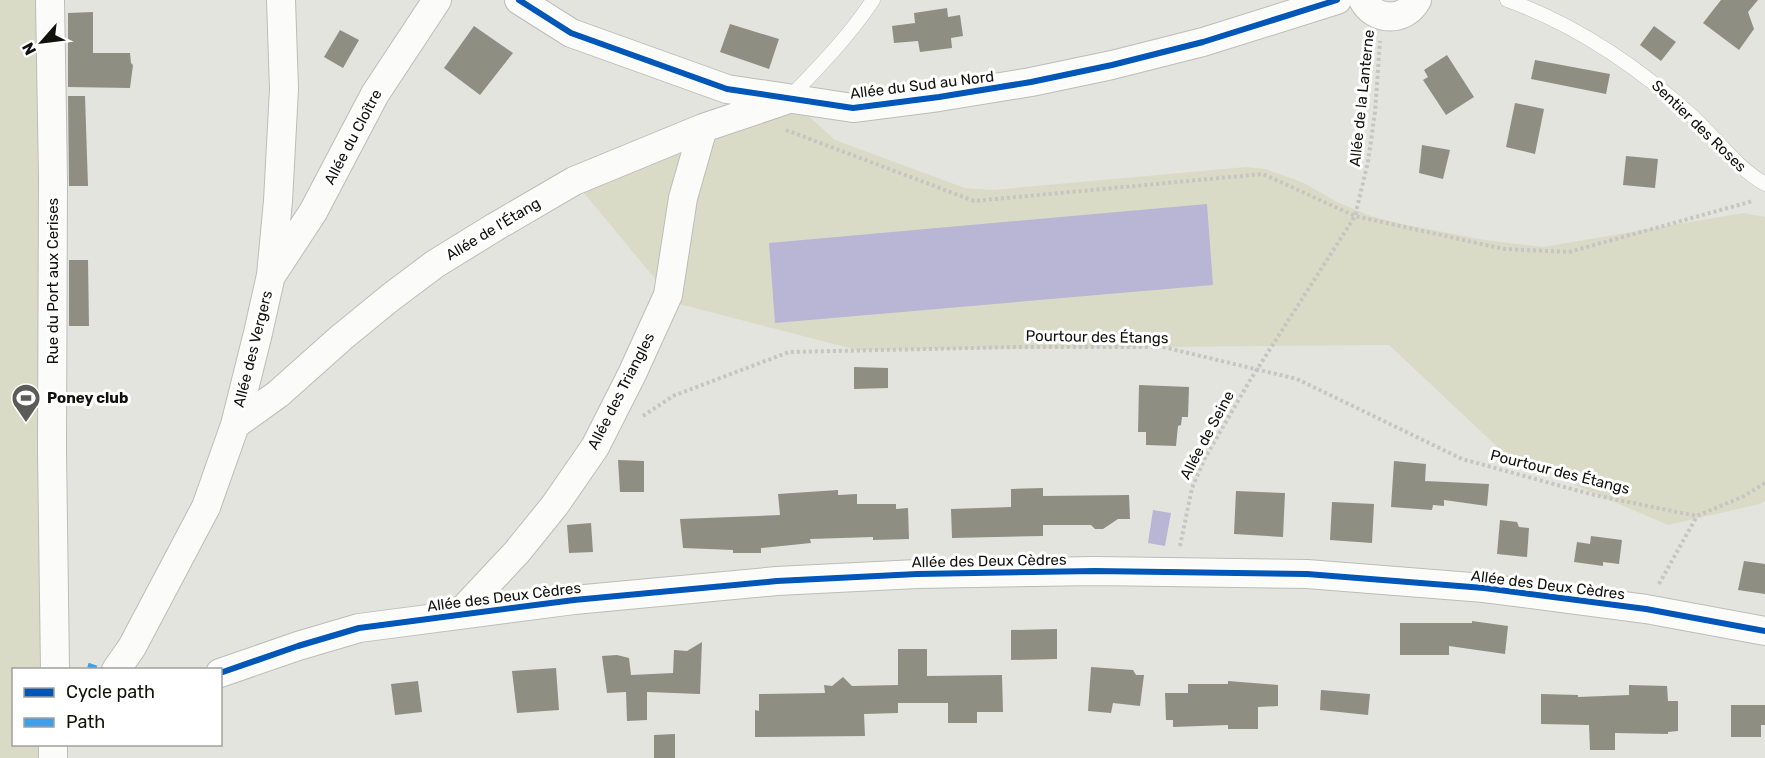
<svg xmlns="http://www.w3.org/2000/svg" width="1765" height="758" font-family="Rubik,sans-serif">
<rect width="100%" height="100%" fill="#e4e4df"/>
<!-- green -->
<path fill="#dadbc7" d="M 0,0 L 52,0 L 38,169 L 53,178 L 52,669 L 14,670 L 14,744 L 52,745 L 52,758 L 0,758 Z
M 789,98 L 835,140 L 965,188 L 992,190 L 1246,167 L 1265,169 L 1302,182 L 1337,202 L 1371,216 L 1402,224 L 1485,240 L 1543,247 L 1743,213 L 1765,217 L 1765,501 L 1760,504 L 1668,525 L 1507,456 L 1389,345 L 857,350 L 675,303 L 574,181 Z"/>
<!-- water -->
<path fill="#b8b6d4" d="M 1207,204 L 1213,285 L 775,323 L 769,243 Z
M 1153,510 L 1171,513 L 1165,546 L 1148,543 Z"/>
<!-- building -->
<path fill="#8e8e83" d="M 1721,0 L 1758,0 L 1748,12 L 1754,29 L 1739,50 L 1703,23 Z
M 947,8 L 948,17 L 960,15 L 963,36 L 951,38 L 952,48 L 920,52 L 918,41 L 894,43 L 892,26 L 915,23 L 914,13 Z
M 93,12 L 93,53 L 130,53 L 131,63 L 133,65 L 130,88 L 68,87 L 68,13 Z
M 730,24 L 779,39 L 769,69 L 720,52 Z
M 474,26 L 513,53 L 480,95 L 444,68 Z
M 1654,26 L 1676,42 L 1661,61 L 1640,45 Z
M 340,30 L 359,40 L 343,68 L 324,57 Z
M 1447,55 L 1474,97 L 1446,115 L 1423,80 L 1428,77 L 1424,70 Z
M 1535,60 L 1610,74 L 1606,94 L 1531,79 Z
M 68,96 L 85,96 L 88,186 L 69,186 Z
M 1515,103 L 1544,109 L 1535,154 L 1506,147 Z
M 1422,145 L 1450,150 L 1443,179 L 1419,173 Z
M 1626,156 L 1658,159 L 1655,188 L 1623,185 Z
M 69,260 L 88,260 L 89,326 L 69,326 Z
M 854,367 L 888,368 L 888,388 L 854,389 Z
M 1139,385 L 1189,387 L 1188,417 L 1182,417 L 1181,425 L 1178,426 L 1176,446 L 1146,445 L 1146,432 L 1138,432 Z
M 618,460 L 644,461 L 644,492 L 620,492 Z
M 1394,461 L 1426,464 L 1425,481 L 1489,484 L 1487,506 L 1444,500 L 1444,506 L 1433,505 L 1432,510 L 1391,507 Z
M 1043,488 L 1043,496 L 1129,495 L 1130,519 L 1118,519 L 1103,529 L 1095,529 L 1091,525 L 1043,525 L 1043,536 L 952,538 L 951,509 L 1011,507 L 1011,489 Z
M 838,490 L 838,495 L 857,494 L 857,504 L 896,504 L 896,509 L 908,508 L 909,539 L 873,540 L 873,537 L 810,539 L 811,543 L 761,548 L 761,553 L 733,553 L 733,550 L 683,548 L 680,519 L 780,515 L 778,494 Z
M 1236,491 L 1285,493 L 1283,537 L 1234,534 Z
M 1332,502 L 1374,504 L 1372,543 L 1330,540 Z
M 1500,520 L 1517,522 L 1519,527 L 1529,528 L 1527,557 L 1497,554 Z
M 591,523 L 593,552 L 569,553 L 567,525 Z
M 1591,536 L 1622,540 L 1619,564 L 1603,562 L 1603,566 L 1574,562 L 1577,542 L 1590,544 Z
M 1744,561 L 1765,564 L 1765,594 L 1738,590 Z
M 1472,621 L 1508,626 L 1505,654 L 1449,646 L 1449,655 L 1400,655 L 1400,623 L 1472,623 Z
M 1057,629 L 1057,659 L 1011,660 L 1011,630 Z
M 702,642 L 700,694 L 647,692 L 647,720 L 627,721 L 626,692 L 607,693 L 602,656 L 617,655 L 629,658 L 631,675 L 673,673 L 674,650 L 687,651 Z
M 898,649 L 927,649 L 927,676 L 1002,675 L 1003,712 L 977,712 L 977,723 L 948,723 L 948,703 L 898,703 L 898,713 L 864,714 L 865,736 L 755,737 L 755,710 L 759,711 L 759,694 L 825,693 L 824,685 L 832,686 L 843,677 L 852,686 L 898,685 Z
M 1091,667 L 1133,670 L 1136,675 L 1144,675 L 1140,706 L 1113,703 L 1111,713 L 1088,711 Z
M 556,668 L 559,710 L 517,713 L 512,671 Z
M 418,681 L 422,712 L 395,715 L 391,684 Z
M 1228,681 L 1278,685 L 1278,706 L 1258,707 L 1258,729 L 1228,729 L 1228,725 L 1173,727 L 1173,720 L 1166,720 L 1165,693 L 1188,693 L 1188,684 L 1228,684 Z
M 1629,685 L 1667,686 L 1668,701 L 1678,701 L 1678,731 L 1668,732 L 1668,734 L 1615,733 L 1615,750 L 1590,750 L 1589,725 L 1541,724 L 1541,694 L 1578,695 L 1578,697 L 1629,695 Z
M 1321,690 L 1370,694 L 1368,715 L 1320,710 Z
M 1731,705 L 1765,705 L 1765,725 L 1761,725 L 1761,737 L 1731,737 Z
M 675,734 L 675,758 L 654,758 L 654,735 Z"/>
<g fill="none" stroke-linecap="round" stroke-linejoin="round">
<!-- lane casing -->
<g stroke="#bcbcb8" stroke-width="15">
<path id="lane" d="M 1507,0 C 1577,25 1637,66 1692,116 C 1716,138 1736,167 1765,184
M 789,98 C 819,67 849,36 873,0"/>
</g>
<!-- street casing -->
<g stroke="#bcbcb8" stroke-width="30">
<path id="street" d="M 50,0 L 53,178 L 52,451 L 55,670
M 519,0 L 571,33 L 727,89 L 853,108 L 939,97 L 1031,82 L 1112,65 L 1203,42 L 1337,0
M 1363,0 C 1375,22 1405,22 1417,0
M 273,273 L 313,212 L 375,94 L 437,0
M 235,425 L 278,394 L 342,337 L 391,297 L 435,264 L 495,227 L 574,181 L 703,128 L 783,101
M 458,615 L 517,552 L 555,505 L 595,447 L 632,374 L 668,295 L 683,198 L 703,128
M 116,670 L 132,647 L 206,507 L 235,425 L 258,333 L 271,275 L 278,201 L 284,89 L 281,0
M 220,673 L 298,646 L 359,628 L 574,600 L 777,581 L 917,574 L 1095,571 L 1307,574 L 1484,588 L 1646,609 L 1765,631
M 53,758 L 53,744"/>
</g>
<!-- path -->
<path stroke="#c5c5c2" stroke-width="4" stroke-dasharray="3 3" stroke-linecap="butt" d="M 786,130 L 974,201 L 1263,174 L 1355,216 L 1504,249 L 1569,252 L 1753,201
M 643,416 L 673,396 L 789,352 L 1018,347 L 1163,347 L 1297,379 L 1462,459 L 1594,495 L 1697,516 L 1744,496 L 1765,483
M 1180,546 L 1192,488 L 1205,458 L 1249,382 L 1355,216 L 1368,162 L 1375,112 L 1380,41
M 1659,584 L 1697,516"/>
<!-- lane -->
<use href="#lane" stroke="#fbfbfa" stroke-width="14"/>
<!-- street -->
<use href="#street" stroke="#fbfbfa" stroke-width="28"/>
<!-- quiet -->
<path stroke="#3da1e9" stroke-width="4.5" stroke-dasharray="9 4.5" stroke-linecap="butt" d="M 88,665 L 103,670"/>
<!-- cycleway casing -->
<g stroke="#fff" stroke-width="10">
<path id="cycleway" d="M 519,0 L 571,33 L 727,89 L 853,108 L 939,97 L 1031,82 L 1112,65 L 1203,42 L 1337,0
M 220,673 L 298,646 L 359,628 L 574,600 L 777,581 L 917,574 L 1095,571 L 1307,574 L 1484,588 L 1646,609 L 1765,631"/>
</g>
<!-- cycleway -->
<use href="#cycleway" stroke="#0057b8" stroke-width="6"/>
</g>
<!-- icons -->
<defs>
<g id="stadium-pin" transform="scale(1.5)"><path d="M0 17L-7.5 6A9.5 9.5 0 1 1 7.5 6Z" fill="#5b5c57" stroke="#fff"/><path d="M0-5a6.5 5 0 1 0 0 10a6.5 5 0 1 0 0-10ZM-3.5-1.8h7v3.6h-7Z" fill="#fff"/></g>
</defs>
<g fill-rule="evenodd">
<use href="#stadium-pin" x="26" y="398"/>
</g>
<g text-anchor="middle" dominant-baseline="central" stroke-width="6" stroke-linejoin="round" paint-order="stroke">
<!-- street labels -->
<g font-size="15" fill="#11120e" stroke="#fff">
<text transform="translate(922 85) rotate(-7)">Allée du Sud au Nord</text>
<text transform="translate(1362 98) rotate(-84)">Allée de la Lanterne</text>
<text transform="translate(1699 126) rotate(44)">Sentier des Roses</text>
<text transform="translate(353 137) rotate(-62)">Allée du Cloître</text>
<text transform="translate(493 229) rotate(-31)">Allée de l'Étang</text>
<text transform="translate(53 281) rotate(-90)">Rue du Port aux Cerises</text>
<text transform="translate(1097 337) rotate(1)">Pourtour des Étangs</text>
<text transform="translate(253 349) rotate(-76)">Allée des Vergers</text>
<text transform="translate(621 391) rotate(-63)">Allée des Triangles</text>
<text transform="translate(1207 435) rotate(-62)">Allée de Seine</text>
<text transform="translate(1560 472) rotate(14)">Pourtour des Étangs</text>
<text transform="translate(989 561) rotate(-1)">Allée des Deux Cèdres</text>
<text transform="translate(1548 585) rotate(7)">Allée des Deux Cèdres</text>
<text transform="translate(504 597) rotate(-7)">Allée des Deux Cèdres</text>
</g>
<!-- poi labels -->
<g font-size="15" font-weight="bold" fill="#11120e" stroke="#fff" text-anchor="start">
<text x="47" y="398">Poney club</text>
</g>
</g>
<!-- legend -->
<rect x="12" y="668" width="210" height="78" fill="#ffffff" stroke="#a0a09f" stroke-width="1.5"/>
<rect x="24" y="688" width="30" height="9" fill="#0057b8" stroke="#a0a09f" stroke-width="1.5"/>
<text x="66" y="698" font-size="18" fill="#11120e">Cycle path</text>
<rect x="24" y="718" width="30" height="9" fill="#3da1e9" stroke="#a0a09f" stroke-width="1.5"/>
<text x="66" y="728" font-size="18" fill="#11120e">Path</text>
<!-- north arrow -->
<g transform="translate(42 42) rotate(242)" stroke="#ffffff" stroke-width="4.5" paint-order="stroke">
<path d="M0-4.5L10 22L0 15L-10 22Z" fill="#11120e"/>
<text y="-9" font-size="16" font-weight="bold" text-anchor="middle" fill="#11120e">N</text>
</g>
</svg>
